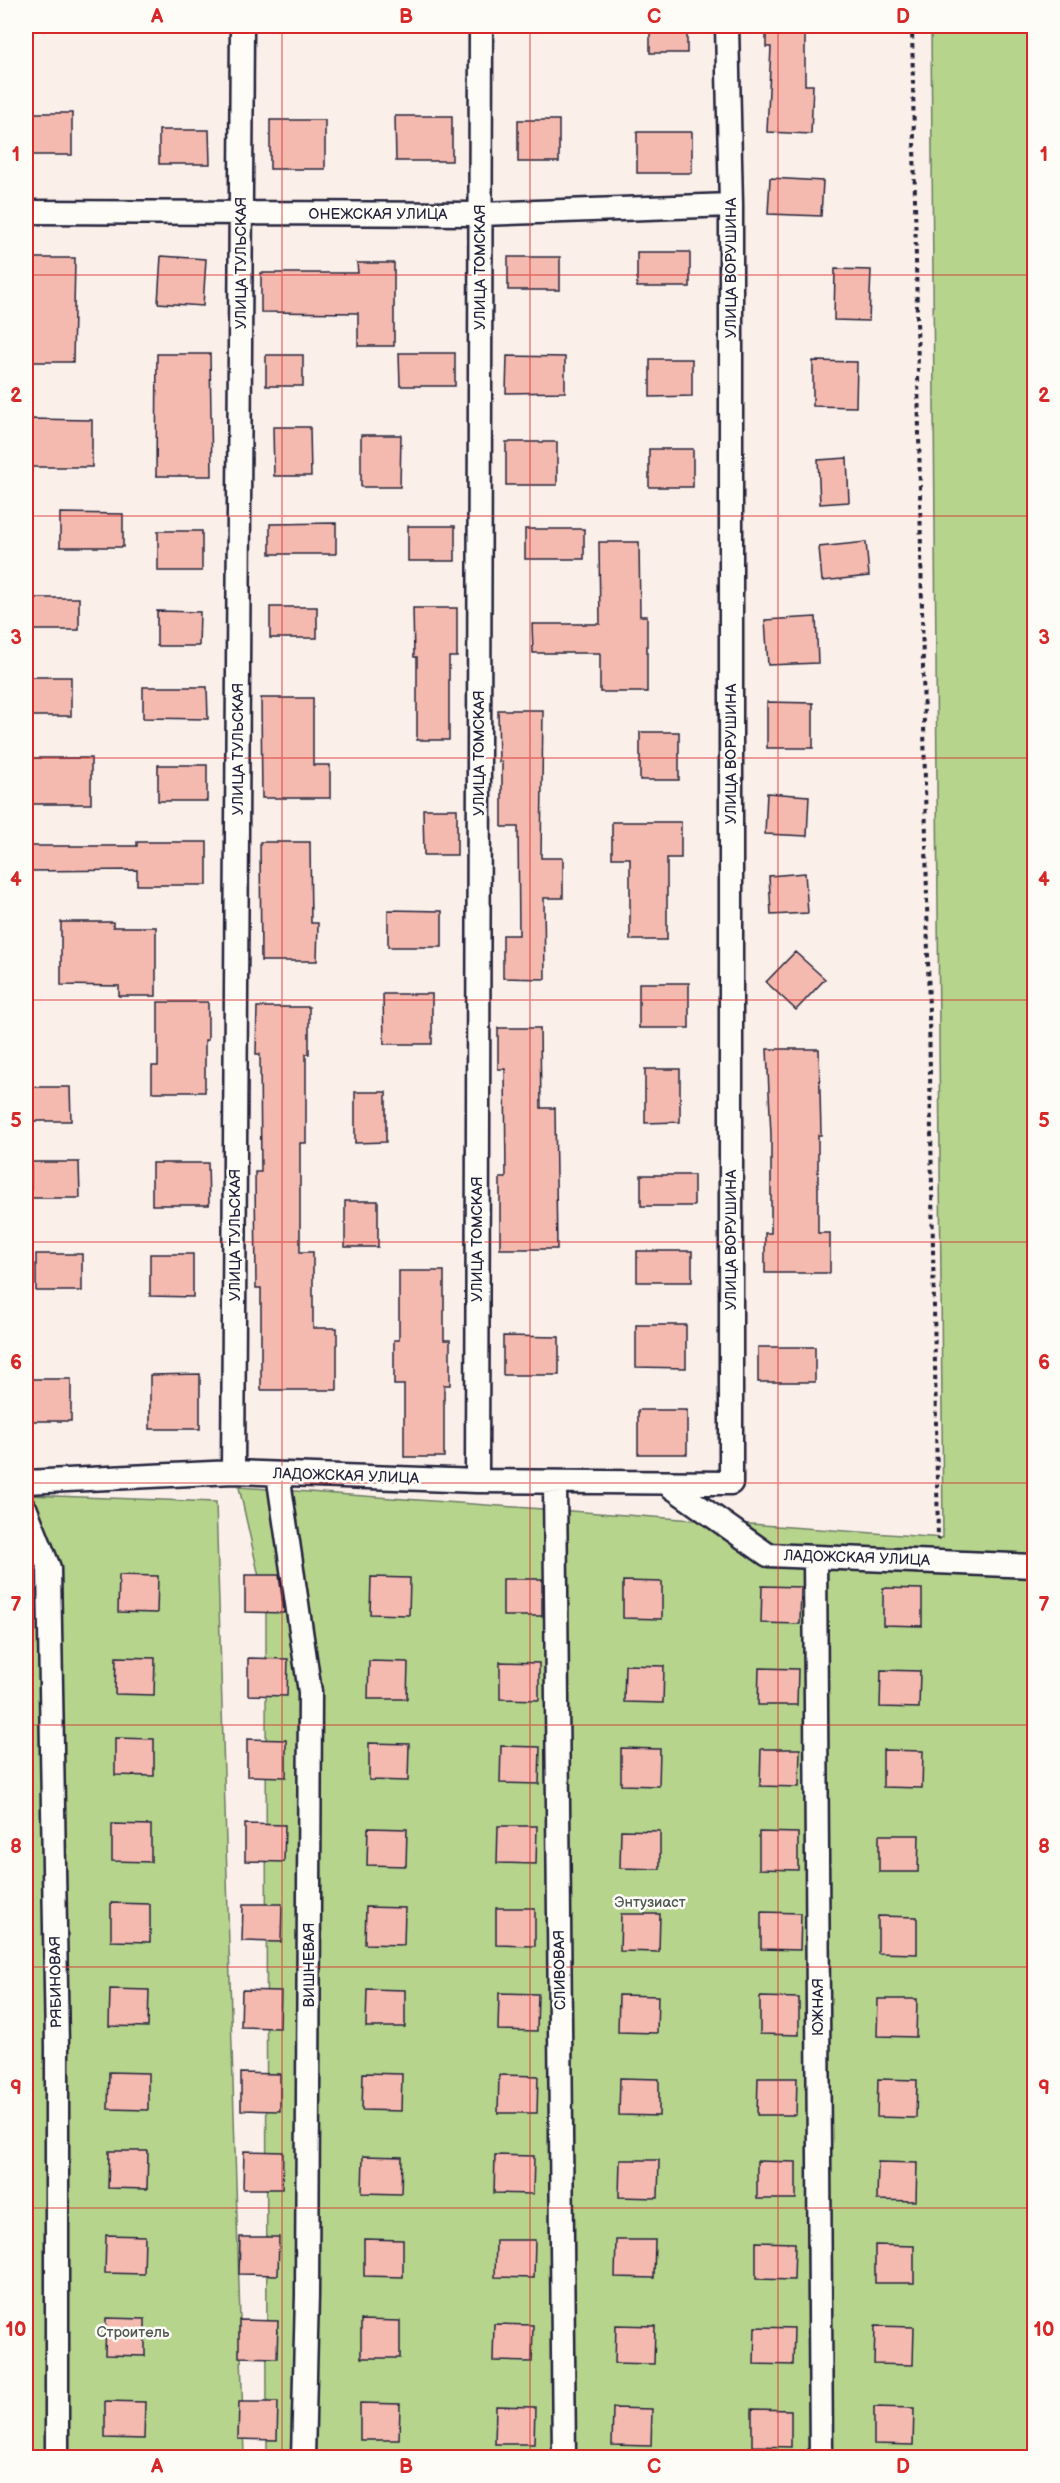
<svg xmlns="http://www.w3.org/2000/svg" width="1060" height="2483" font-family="'Balsamiq Sans',sans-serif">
<rect width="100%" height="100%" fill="#fbefe9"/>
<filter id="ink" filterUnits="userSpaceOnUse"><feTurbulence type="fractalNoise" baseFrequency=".0167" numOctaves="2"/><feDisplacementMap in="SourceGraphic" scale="12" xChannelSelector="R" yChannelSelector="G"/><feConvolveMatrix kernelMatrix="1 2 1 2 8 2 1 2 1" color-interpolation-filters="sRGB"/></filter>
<g filter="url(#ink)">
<!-- green -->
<path fill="#b7d48d" stroke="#6c7b64" stroke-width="1.5" d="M 931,26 L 1034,26 L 1034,2457 L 267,2457 L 266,1608 L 239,1487 L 943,1538 Z
M 26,1495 L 216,1502 L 244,2457 L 26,2458 Z"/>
<!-- building -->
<path fill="#f5baaf" stroke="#22223b" stroke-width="1.5" d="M 650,26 L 687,26 L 687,53 L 650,53 Z
M 766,26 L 805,26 L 805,85 L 813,85 L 811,134 L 767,132 L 771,47 L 766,47 Z
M 26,113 L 72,113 L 72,155 L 26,155 Z
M 395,116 L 452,116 L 452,161 L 396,161 Z
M 270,120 L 325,120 L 325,169 L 270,169 Z
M 518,120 L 559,120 L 559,162 L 518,162 Z
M 159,130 L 209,130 L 210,164 L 159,164 Z
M 637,132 L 692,132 L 692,173 L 637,173 Z
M 770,178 L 823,181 L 821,216 L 768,214 Z
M 637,252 L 690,252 L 690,287 L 637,287 Z
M 161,256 L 206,259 L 203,306 L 158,303 Z
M 508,257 L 560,257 L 560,290 L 508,290 Z
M 31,258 L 75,258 L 73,362 L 26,362 L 26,327 L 31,327 Z
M 357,263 L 394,263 L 394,346 L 358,346 L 358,313 L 261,312 L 261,273 L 358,273 Z
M 835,269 L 871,270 L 869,321 L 834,320 Z
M 399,353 L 455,353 L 455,386 L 400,386 Z
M 157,354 L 210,354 L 212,476 L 156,476 Z
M 266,355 L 303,355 L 303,386 L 266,386 Z
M 507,356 L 565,357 L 565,392 L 506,393 Z
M 650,359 L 692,359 L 692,396 L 650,397 Z
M 813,361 L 857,362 L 856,407 L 813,406 Z
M 27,419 L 92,420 L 92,467 L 28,467 Z
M 273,427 L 310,427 L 311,476 L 274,476 Z
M 361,435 L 401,435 L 400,487 L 361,487 Z
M 506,442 L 557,442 L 557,485 L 506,485 Z
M 649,449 L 693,449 L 693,487 L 649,487 Z
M 847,458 L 849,502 L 820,504 L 818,460 Z
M 60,513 L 123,514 L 123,547 L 60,547 Z
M 336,523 L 336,554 L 270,554 L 270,524 Z
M 408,526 L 455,526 L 455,561 L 408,561 Z
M 525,529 L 584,529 L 584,559 L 525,559 Z
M 158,531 L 202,531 L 202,571 L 158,571 Z
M 599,542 L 639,542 L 640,616 L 647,616 L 647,692 L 600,692 L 600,653 L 533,653 L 532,624 L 600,624 Z
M 866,542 L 869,576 L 822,581 L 819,547 Z
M 26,598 L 79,598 L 79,630 L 26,630 Z
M 270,607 L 317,607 L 317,638 L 270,638 Z
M 413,608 L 457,608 L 457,657 L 449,657 L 449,740 L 417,740 L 417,657 L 414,657 Z
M 157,611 L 200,612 L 199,646 L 157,646 Z
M 816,617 L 818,663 L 768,665 L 765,620 Z
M 26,677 L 71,677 L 71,716 L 26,716 Z
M 143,687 L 207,687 L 208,719 L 143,718 Z
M 261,698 L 313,698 L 313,765 L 330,765 L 330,798 L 262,798 Z
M 767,702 L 813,703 L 813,748 L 767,748 Z
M 498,710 L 543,710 L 541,858 L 563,858 L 563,898 L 544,898 L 545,979 L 503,978 L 503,935 L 519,935 L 518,827 L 502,827 L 502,762 L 499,762 Z
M 640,732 L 679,732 L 679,780 L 640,780 Z
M 26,758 L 91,758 L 91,804 L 26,804 Z
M 158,765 L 207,765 L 207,801 L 158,801 Z
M 767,793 L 809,796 L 807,836 L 765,834 Z
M 423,809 L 457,809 L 457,855 L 424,855 Z
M 612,822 L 681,822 L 681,858 L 667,858 L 667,940 L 630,940 L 630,858 L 612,858 Z
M 137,842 L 207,842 L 207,885 L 137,885 L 137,870 L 29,871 L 29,846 L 137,846 Z
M 260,842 L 310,842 L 311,923 L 318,923 L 317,961 L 261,961 Z
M 805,873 L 808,913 L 771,915 L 769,876 Z
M 388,910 L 442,911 L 442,947 L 388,947 Z
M 61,922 L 113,922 L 113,927 L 156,927 L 156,996 L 119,996 L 119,986 L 61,985 Z
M 795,952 L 825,979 L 796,1010 L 766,982 Z
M 639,983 L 689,983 L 689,1028 L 639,1028 Z
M 383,994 L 432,994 L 432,1044 L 384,1044 Z
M 158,1002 L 208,1002 L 208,1040 L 205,1040 L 205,1092 L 152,1092 L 152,1066 L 158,1066 Z
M 257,1007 L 309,1007 L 309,1054 L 306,1054 L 306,1143 L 300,1143 L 300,1252 L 313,1252 L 313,1328 L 337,1328 L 337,1390 L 261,1390 L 261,1288 L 256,1288 L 255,1172 L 261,1172 L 260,1054 L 256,1054 Z
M 498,1028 L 540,1028 L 541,1108 L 555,1108 L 557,1249 L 500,1249 L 500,1178 L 506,1178 L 505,1069 L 498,1069 Z
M 767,1049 L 819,1049 L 821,1135 L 818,1135 L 818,1233 L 830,1233 L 830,1273 L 765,1273 L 765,1233 L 771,1233 L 771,1135 Z
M 645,1069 L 680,1069 L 680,1122 L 645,1123 Z
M 26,1087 L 70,1087 L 71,1121 L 26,1121 Z
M 355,1092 L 386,1092 L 386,1142 L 355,1143 Z
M 31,1162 L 79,1162 L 80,1198 L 31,1198 Z
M 152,1163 L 208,1163 L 209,1205 L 152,1205 Z
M 641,1175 L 694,1175 L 694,1206 L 641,1206 Z
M 345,1201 L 378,1201 L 378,1247 L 345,1247 Z
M 637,1251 L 692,1251 L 692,1282 L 637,1282 Z
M 36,1254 L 82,1254 L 82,1291 L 36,1291 Z
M 150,1254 L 193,1254 L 193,1297 L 150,1296 Z
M 399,1271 L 444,1271 L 444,1340 L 450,1340 L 450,1385 L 444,1385 L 444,1457 L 404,1457 L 404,1385 L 394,1385 L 394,1340 L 399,1340 Z
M 636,1325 L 686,1325 L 686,1368 L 636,1367 Z
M 503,1336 L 559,1337 L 559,1375 L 503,1375 Z
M 758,1347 L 815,1347 L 815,1382 L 758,1382 Z
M 200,1374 L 200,1429 L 150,1429 L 150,1375 Z
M 27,1379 L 71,1379 L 71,1421 L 27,1421 Z
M 638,1410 L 687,1410 L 687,1454 L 638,1454 Z
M 119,1575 L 158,1576 L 157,1613 L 118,1612 Z
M 245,1575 L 279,1575 L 284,1613 L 245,1612 Z
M 371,1577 L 410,1578 L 409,1615 L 370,1614 Z
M 503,1579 L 542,1579 L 542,1616 L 503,1616 Z
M 623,1581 L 662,1582 L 662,1619 L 623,1618 Z
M 762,1586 L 801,1587 L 800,1624 L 761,1623 Z
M 883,1588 L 922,1589 L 922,1626 L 883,1625 Z
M 116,1657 L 155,1658 L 154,1695 L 115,1694 Z
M 248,1658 L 288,1659 L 287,1696 L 248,1695 Z
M 369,1661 L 408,1662 L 407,1699 L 368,1699 Z
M 500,1662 L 539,1663 L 539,1700 L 500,1699 Z
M 625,1665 L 664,1666 L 663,1703 L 624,1702 Z
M 759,1668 L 798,1669 L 797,1705 L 758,1705 Z
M 881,1670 L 920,1671 L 919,1708 L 880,1707 Z
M 115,1738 L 154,1739 L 154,1776 L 115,1775 Z
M 247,1739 L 286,1740 L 286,1777 L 247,1776 Z
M 369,1743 L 409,1744 L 408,1781 L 369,1780 Z
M 501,1746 L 540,1747 L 539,1784 L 500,1783 Z
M 621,1748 L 660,1749 L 659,1786 L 621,1785 Z
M 761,1749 L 800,1749 L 799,1787 L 760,1786 Z
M 883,1750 L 923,1751 L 922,1788 L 883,1787 Z
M 112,1824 L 151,1825 L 151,1862 L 112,1861 Z
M 245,1824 L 285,1825 L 284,1862 L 245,1861 Z
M 498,1826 L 537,1826 L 536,1864 L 497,1863 Z
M 368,1828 L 407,1829 L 406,1866 L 367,1865 Z
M 621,1830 L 660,1831 L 660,1869 L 620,1868 Z
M 759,1832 L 798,1833 L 798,1870 L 759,1869 Z
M 879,1835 L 919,1835 L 918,1872 L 879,1872 Z
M 111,1903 L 150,1904 L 150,1942 L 111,1941 Z
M 243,1904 L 282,1904 L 281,1942 L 242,1941 Z
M 366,1907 L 405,1908 L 404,1945 L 365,1944 Z
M 496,1908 L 535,1908 L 535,1946 L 496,1945 Z
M 761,1912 L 801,1913 L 800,1950 L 761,1949 Z
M 621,1914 L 660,1914 L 659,1952 L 620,1951 Z
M 878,1916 L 917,1917 L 917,1954 L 878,1953 Z
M 110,1989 L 149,1990 L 148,2027 L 109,2026 Z
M 367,1989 L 405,1990 L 405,2027 L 366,2027 Z
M 242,1990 L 281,1991 L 280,2028 L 241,2027 Z
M 499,1993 L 538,1994 L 537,2031 L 498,2030 Z
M 619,1995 L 658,1996 L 657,2033 L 618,2032 Z
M 760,1997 L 799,1998 L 799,2035 L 760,2034 Z
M 878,1999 L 917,1999 L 916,2037 L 877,2036 Z
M 109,2072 L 148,2073 L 148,2110 L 108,2109 Z
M 241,2073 L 280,2074 L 280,2111 L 241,2110 Z
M 363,2073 L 402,2074 L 401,2111 L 362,2110 Z
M 499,2075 L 538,2076 L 537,2113 L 498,2113 Z
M 620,2078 L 659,2079 L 659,2116 L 619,2115 Z
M 758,2078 L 797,2078 L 796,2115 L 757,2115 Z
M 878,2079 L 917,2080 L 916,2118 L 877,2117 Z
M 109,2151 L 148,2151 L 147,2189 L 108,2188 Z
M 244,2151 L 283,2152 L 282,2189 L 243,2189 Z
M 495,2155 L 534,2156 L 533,2194 L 494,2193 Z
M 363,2156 L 402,2157 L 401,2194 L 362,2193 Z
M 620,2160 L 659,2160 L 658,2198 L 619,2197 Z
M 757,2161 L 796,2162 L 796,2199 L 757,2199 Z
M 878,2162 L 917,2163 L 916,2201 L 877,2200 Z
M 106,2235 L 145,2236 L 144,2274 L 105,2273 Z
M 240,2237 L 279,2237 L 278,2275 L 239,2274 Z
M 364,2239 L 403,2240 L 403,2277 L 364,2276 Z
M 496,2240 L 535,2240 L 534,2278 L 495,2277 Z
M 616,2240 L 655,2240 L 654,2278 L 615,2277 Z
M 756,2242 L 795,2243 L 794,2280 L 756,2279 Z
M 875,2245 L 914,2246 L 914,2283 L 875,2283 Z
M 106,2318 L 145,2319 L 145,2356 L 105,2355 Z
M 239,2320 L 278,2321 L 277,2358 L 239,2357 Z
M 361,2320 L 400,2321 L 400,2358 L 361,2358 Z
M 494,2324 L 533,2325 L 532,2362 L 493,2361 Z
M 616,2325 L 655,2326 L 654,2364 L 615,2363 Z
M 875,2326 L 914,2327 L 913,2365 L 874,2364 Z
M 755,2327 L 794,2328 L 793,2365 L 754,2364 Z
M 105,2401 L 145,2402 L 144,2439 L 105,2438 Z
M 239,2402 L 278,2402 L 277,2440 L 238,2439 Z
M 360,2403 L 400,2404 L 399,2440 L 360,2440 Z
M 496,2406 L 535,2407 L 534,2444 L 495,2444 Z
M 874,2407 L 914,2408 L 913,2445 L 874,2444 Z
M 613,2408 L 652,2409 L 651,2446 L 612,2445 Z
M 752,2409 L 791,2410 L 791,2447 L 752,2446 Z"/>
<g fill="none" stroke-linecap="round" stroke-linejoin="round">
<!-- minor casing -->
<g stroke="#22223b" stroke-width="27">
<path id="minor" d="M 26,212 L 480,214 L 731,205
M 233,1472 L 242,26
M 278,1474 L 310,1692 L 307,2295 L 303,2458
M 477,1481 L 481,26
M 26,1482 L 233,1472 L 477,1481 L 731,1483 L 731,205 L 727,26
M 555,1482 L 564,2458
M 666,1483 L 768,1555 L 1034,1566
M 26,1510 L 49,1568 L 57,2047 L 57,2458
M 815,1557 L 821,2458"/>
</g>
<!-- path -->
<path stroke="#22223b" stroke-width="4" stroke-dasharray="4.5 4.5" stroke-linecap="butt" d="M 912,26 L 938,1540"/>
<!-- minor -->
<use href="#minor" stroke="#fdfcf7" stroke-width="22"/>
</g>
</g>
<!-- grid -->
<path fill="none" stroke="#d62828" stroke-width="1.5" stroke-opacity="0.55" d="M 282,26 L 282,2458M 530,26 L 530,2458M 778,26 L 778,2458M 26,275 L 1034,275M 26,516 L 1034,516M 26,758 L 1034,758M 26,1000 L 1034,1000M 26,1242 L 1034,1242M 26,1483 L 1034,1483M 26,1725 L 1034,1725M 26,1967 L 1034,1967M 26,2208 L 1034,2208"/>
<g text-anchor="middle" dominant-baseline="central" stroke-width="5" stroke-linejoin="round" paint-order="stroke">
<!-- street labels -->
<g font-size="15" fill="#22223b" stroke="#fdfcf7">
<text x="378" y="214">ОНЕЖСКАЯ УЛИЦА</text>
<text transform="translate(241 263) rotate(-90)">УЛИЦА ТУЛЬСКАЯ</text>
<text transform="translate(480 267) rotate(-90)">УЛИЦА ТОМСКАЯ</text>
<text transform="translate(731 268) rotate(-90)">УЛИЦА ВОРУШИНА</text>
<text transform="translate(238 749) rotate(-90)">УЛИЦА ТУЛЬСКАЯ</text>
<text transform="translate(479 753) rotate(-90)">УЛИЦА ТОМСКАЯ</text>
<text transform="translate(731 754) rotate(-90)">УЛИЦА ВОРУШИНА</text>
<text transform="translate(235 1235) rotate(-90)">УЛИЦА ТУЛЬСКАЯ</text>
<text transform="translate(477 1239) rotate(-90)">УЛИЦА ТОМСКАЯ</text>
<text transform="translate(731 1240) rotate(-90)">УЛИЦА ВОРУШИНА</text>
<text transform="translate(346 1476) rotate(2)">ЛАДОЖСКАЯ УЛИЦА</text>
<text transform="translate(857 1558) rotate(2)">ЛАДОЖСКАЯ УЛИЦА</text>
<text transform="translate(309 1965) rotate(-90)">ВИШНЕВАЯ</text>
<text transform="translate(560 1970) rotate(-91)">СЛИВОВАЯ</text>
<text transform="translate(56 1982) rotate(-91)">РЯБИНОВАЯ</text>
<text transform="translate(818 2007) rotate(-90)">ЮЖНАЯ</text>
</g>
<!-- park labels -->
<g font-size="15" fill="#4f5754" stroke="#fdfcf7">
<text x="650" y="1902">Энтузиаст</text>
<text x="133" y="2332">Строитель</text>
</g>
</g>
<!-- margin -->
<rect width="1060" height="2483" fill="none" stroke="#fdfcf7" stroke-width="66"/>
<rect x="33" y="33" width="994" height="2417" fill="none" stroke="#d62828" stroke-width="2"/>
<g font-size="20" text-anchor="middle" font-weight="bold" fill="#d62828">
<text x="157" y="23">A</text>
<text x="406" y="23">B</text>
<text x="654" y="23">C</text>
<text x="903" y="23">D</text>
<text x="16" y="161">1</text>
<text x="1044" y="161">1</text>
<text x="16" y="402">2</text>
<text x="1044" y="402">2</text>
<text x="16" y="644">3</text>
<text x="1044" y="644">3</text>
<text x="16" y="886">4</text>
<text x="1044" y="886">4</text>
<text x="16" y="1127">5</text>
<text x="1044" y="1127">5</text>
<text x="16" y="1369">6</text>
<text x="1044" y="1369">6</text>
<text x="16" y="1611">7</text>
<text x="1044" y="1611">7</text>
<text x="16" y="1853">8</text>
<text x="1044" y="1853">8</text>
<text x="16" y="2094">9</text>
<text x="1044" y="2094">9</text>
<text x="16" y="2336">10</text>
<text x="1044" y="2336">10</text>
<text x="157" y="2473">A</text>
<text x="406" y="2473">B</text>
<text x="654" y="2473">C</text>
<text x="903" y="2473">D</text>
</g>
</svg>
